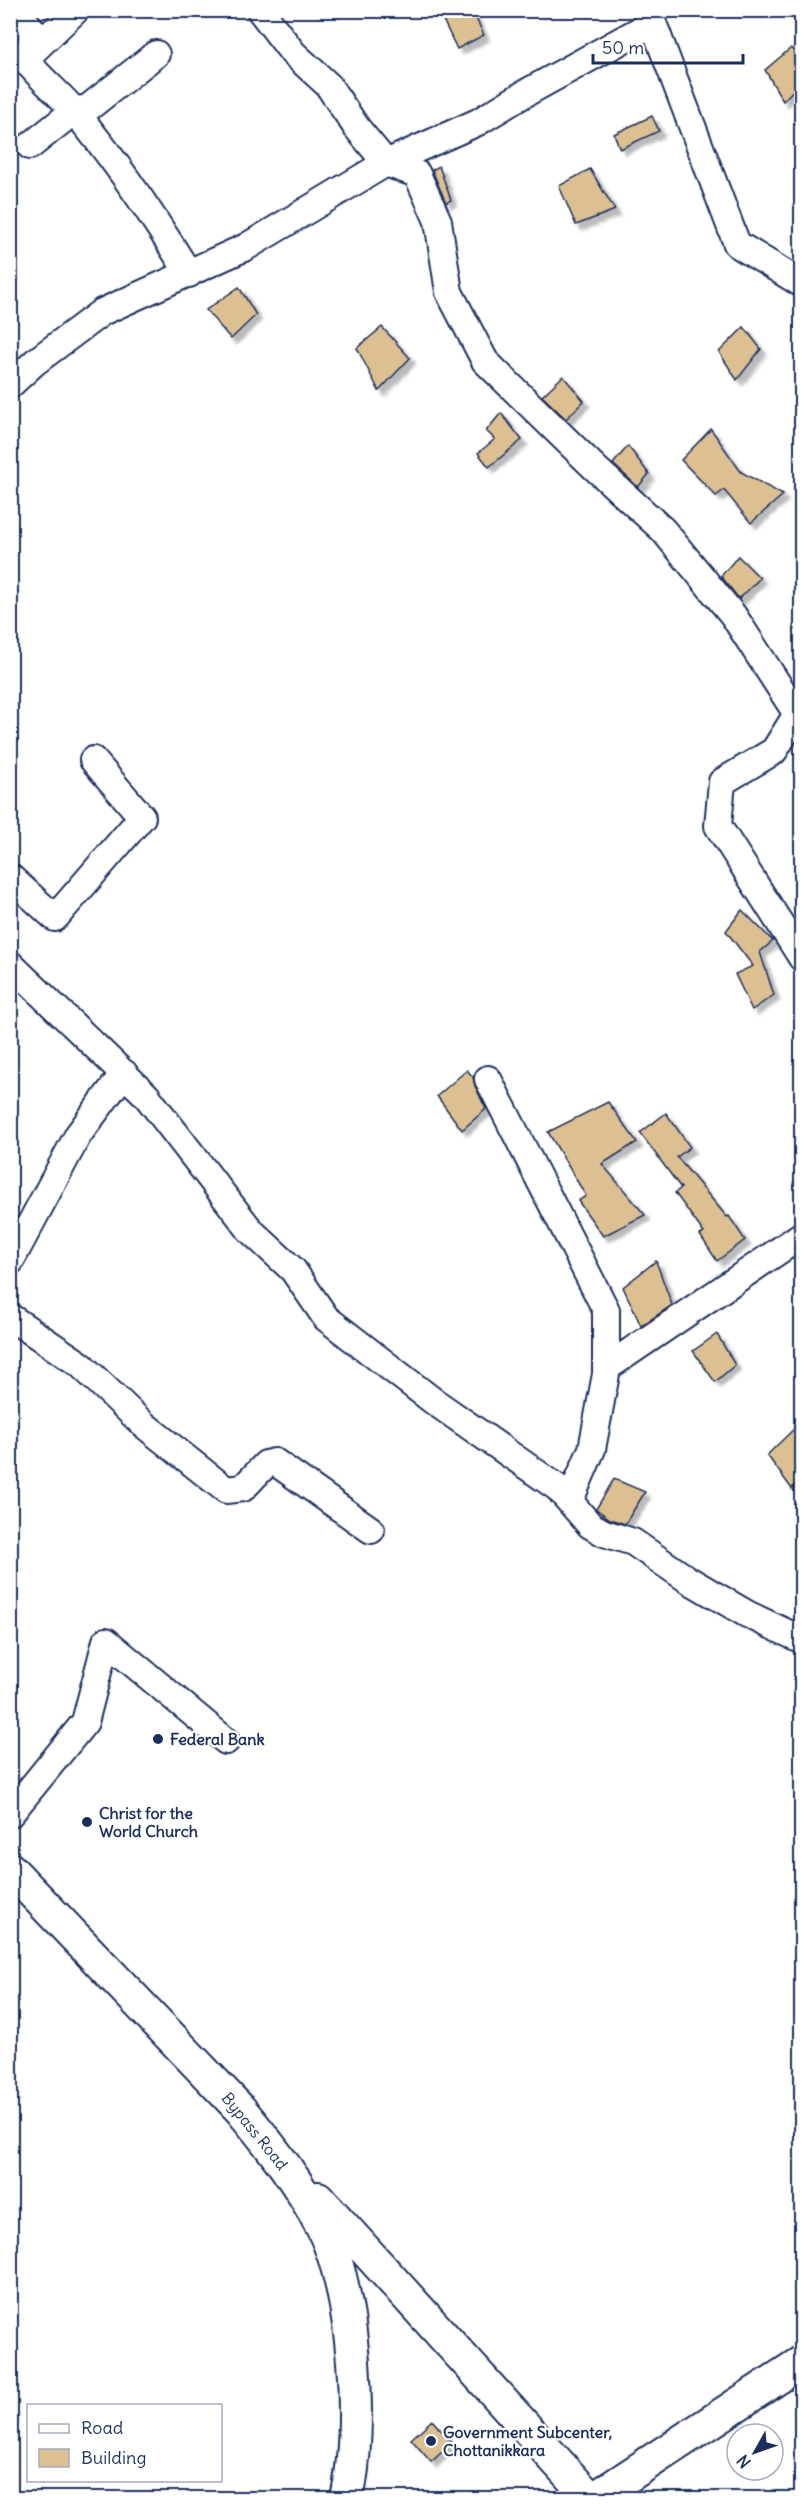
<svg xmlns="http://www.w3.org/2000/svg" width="812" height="2509" font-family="Delius,sans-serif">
<defs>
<filter id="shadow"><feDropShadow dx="5.5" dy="5.5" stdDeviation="1.5" flood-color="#0004"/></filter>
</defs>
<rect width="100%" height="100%" fill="#fff"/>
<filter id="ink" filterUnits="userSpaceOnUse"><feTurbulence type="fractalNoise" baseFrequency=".0167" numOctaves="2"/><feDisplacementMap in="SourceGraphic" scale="12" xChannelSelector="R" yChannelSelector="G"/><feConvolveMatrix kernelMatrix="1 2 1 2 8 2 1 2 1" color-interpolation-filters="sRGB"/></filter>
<g filter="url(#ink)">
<!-- building -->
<path fill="#dcc091" stroke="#1b2f5e" stroke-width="1.5" filter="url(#shadow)" d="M 463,10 L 472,10 L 484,35 L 457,49 L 443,20 Z
M 791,48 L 801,61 L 801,82 L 783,101 L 765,70 Z
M 652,116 L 659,131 L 620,149 L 614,134 Z
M 439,166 L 451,200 L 446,203 L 432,170 Z
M 590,169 L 615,210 L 576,225 L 559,186 Z
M 239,287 L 256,315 L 231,339 L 206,310 Z
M 382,327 L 410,358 L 379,391 L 357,348 Z
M 744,327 L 761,349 L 737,380 L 719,352 Z
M 563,376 L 584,401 L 566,419 L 542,396 Z
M 501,413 L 522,440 L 489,467 L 478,453 L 495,439 L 486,431 Z
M 711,429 L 741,472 L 783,495 L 751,523 L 724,490 L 716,496 L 681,460 Z
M 628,446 L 649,474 L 638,487 L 613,464 Z
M 738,556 L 760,578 L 739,599 L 721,576 Z
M 742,910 L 773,941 L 760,952 L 774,995 L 752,1010 L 735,974 L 753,966 L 726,931 Z
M 467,1070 L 473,1077 L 475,1086 L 486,1109 L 462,1130 L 437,1096 Z
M 608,1102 L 637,1142 L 602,1164 L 645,1215 L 603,1236 L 578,1201 L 586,1196 L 548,1132 Z
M 666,1113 L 690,1147 L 677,1157 L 727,1217 L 729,1216 L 745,1240 L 717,1261 L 700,1235 L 704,1233 L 675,1193 L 681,1188 L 640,1133 Z
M 656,1261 L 672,1305 L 641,1326 L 623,1287 Z
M 717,1334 L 735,1365 L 715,1382 L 693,1351 Z
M 801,1422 L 801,1475 L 792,1489 L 767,1455 Z
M 614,1479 L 645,1492 L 625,1524 L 610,1519 L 596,1509 Z
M 432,2420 L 452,2443 L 431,2462 L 411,2439 Z"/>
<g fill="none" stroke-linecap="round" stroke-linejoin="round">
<!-- minor casing -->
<g stroke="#1b2f5e" stroke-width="30">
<path id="minor" d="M 16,10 L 33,31 L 28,63 C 43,81 61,95 75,112 C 118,163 154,217 189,274
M 260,10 L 293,53 L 328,85 L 357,128 L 386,163 L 417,174 L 438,221 L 449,292 L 485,361 L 595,468 L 663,530 L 733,615 L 797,714 L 774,751 L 722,782 L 718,826 L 802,958
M 645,10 L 653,23 L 737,244 L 802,284
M 29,55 L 76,10
M 30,146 L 74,111 L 88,108 L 156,54
M 10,385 L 35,362 L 102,312 L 246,247 L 386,163 L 478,122 L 524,94 L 653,23
M 10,877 L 55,918 L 142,817 L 93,760
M 10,964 L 146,1095 L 251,1231 L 293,1270 L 326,1318 L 432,1400 L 558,1488 L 590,1525 L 604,1533 L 633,1542 L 687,1579 L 747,1614 L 802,1640
M 488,1079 L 606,1310 L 606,1374 L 592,1449 L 570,1500
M 10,1262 L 78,1135 L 124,1073
M 10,1317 L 81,1365 L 143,1424 L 226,1490 L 243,1488 L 266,1464 L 275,1462 L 371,1530
M 606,1368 L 802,1235
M 10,1814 L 85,1722 L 106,1641 L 226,1741"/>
</g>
<!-- major casing -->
<g stroke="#1b2f5e" stroke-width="36">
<path id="major" d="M 10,1869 L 240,2109 C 272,2147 301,2185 323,2229 C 355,2293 363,2429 347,2498
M 318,2198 L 590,2498
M 595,2498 L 802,2362"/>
</g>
<!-- minor -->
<use href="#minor" stroke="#fff" stroke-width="26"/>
<!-- major -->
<use href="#major" stroke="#fff" stroke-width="32"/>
</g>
</g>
<!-- markers -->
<g fill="#1b2f5e" stroke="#fff" stroke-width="2">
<circle cx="158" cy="1739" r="6"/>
<circle cx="87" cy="1822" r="6"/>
<circle cx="431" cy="2441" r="6"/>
</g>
<g text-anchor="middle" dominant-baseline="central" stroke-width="4.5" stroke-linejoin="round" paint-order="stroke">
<!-- poi labels -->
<g font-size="16" font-weight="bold" fill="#1b2f5e" stroke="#fff" text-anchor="start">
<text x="170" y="1739">Federal Bank</text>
<text x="99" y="1813">Christ for the<tspan x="99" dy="18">World Church</tspan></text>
<text x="443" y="2432">Government Subcenter,<tspan x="443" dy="18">Chottanikkara</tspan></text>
</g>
<!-- street labels -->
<g font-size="16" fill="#1b2f5e" stroke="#fff">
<text transform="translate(255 2131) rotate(51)">Bypass Road</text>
</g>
</g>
<!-- margin -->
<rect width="812" height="2509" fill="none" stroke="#fff" stroke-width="36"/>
<rect x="18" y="18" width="776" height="2473" fill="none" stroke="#1b2f5e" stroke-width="2" filter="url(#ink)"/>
<!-- legend -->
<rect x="27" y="2404" width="195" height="78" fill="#ffffff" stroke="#a4acbf" stroke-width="1.5"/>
<rect x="39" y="2424" width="30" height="9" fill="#ffffff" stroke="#a4acbf" stroke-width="1.5"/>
<text x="81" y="2434" font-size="18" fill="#1b2f5e">Road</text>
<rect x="39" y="2449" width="30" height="18" fill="#dcc091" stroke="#a4acbf" stroke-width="1.5"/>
<text x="81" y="2464" font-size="18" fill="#1b2f5e">Building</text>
<!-- north arrow -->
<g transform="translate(755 2452) rotate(230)"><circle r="28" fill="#ffffff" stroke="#a4acbf" stroke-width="1.5"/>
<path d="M0-4.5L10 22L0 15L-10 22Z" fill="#1b2f5e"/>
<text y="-9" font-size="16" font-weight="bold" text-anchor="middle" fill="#1b2f5e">N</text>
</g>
<!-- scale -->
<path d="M593 54v9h150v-9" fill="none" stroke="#1b2f5e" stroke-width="3"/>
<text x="602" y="54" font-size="18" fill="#1b2f5e" stroke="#ffffff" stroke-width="4.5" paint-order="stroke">50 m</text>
</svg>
